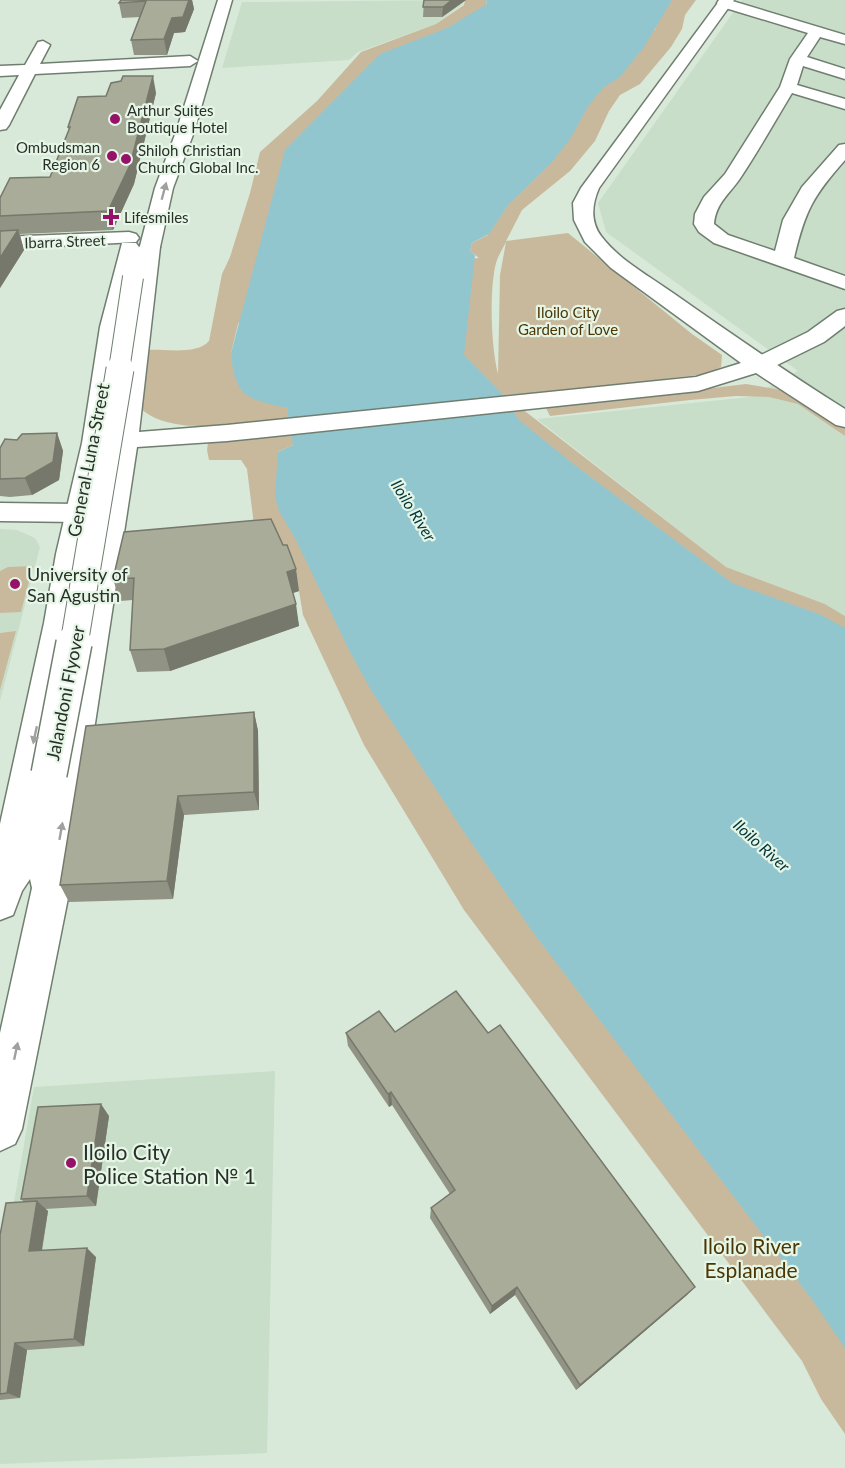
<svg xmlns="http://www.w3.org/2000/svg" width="845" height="1468" font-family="Lato,sans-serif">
<rect width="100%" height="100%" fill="#d8e9d9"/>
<!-- built -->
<path fill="#c8dec9" d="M 463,0 L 463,4 L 436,24 L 358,52 L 349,60 L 222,68 L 242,2 Z
M 742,0 L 845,0 L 845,616 L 825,604 L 726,567 L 537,419 L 750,397 L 798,371 L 606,232 L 598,203 Z
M 0,529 L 17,530 L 35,538 L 40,547 L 0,701 Z
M 275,1071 L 267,1453 L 0,1464 L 0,1283 L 34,1087 Z"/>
<!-- green -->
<path fill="#c9b99c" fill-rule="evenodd" d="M 465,0 L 486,0 L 487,4 L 238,324 L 231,353 L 287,408 L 290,416 L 287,418 C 245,422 169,440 137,405 L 144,350 C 162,348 196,356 209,341 L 222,274 L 230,257 L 250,193 L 260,152 L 317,101 L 361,52 L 436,24 L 464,5 Z
M 659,0 L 696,0 L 685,15 L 682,29 L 671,47 L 640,84 L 620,95 L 609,111 L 595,141 L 570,171 L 522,210 L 506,241 L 568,233 L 692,334 L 722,355 L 721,367 L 706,374 L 547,393 L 504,395 L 726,567 L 825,604 L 845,616 L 845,674 L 567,523 L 441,320 L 469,259 L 479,258 L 470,251 L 472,243 L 488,235 L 481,231 L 644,33 L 656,29 L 641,23 ZM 506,242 L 500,275 L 498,374 C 491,347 489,290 496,263 C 498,256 503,248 506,242 Z
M 746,384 L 787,391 L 845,426 L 845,436 L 798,404 L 769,397 L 736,396 L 690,400 L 550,416 L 546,408 Z
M 293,434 L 293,445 L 278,452 L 845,1307 L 845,1434 L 821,1399 L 802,1361 L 464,910 L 364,745 L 303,615 L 299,591 L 290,567 L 255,533 L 247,469 L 241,460 L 209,460 L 207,450 L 208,443 Z
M 33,566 L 21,612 L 0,613 L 0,571 L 8,567 Z
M 16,631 L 0,690 L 0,633 Z"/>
<!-- water -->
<path fill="#92c6cf" d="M 486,0 L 672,0 L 644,47 L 620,77 L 603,88 L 589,105 L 570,139 L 552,162 L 508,205 L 489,234 L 472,243 L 470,251 L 475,255 L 464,355 L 502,394 L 519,420 L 572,463 L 732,583 L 819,614 L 845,628 L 845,1348 L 813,1301 L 532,931 L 462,829 L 371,690 L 350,652 L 296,540 L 279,511 L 275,496 L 278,452 L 293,445 L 287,408 C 246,399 235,397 231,353 L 285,150 L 380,54 L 447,28 L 487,4 Z"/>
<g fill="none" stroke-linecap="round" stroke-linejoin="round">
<!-- minor casing -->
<g stroke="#707e70" stroke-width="3">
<path id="minor" d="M 719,0 L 729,0 L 845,35 L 845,44 L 820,37 L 807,57 L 845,69 L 845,79 L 803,66 L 797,85 L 845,99 L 845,109 L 792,93 C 775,121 759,150 741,177 C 730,194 716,202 714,224 L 728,235 L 775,251 L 783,220 L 802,187 L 839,145 L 845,144 L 845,160 C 813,196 805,211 794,258 L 845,276 L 845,289 L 714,243 L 699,232 L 694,224 L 695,214 L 704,197 L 725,174 L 780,87 L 790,59 L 808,33 L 719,6 L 717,3 Z
M 43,41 L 50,45 L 40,64 L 190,56 L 198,61 L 190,66 L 35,74 L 9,125 L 6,129 L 0,130 L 0,110 L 19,75 L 0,76 L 0,66 L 25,65 L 38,42 Z
M 129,232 L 136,234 L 139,238 L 136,242 L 0,249 L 0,237 Z
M 845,309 L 845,326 L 824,342 L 767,370 L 759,372 L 751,370 L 747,365 L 751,360 L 808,332 L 837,311 Z
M 109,501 L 119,504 L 123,510 L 119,516 L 78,522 L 0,521 L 0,503 L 78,504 Z"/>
</g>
<!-- major casing -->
<g stroke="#707e70" stroke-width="3">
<path id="major" d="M 720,0 L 734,0 L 599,188 C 592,204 590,221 601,236 C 619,260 649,276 673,293 C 730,333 786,372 845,409 L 845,427 L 836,425 L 756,373 L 698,391 L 227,441 L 137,447 L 70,888 L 64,899 L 51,904 L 38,899 L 32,888 L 111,449 L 106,450 L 84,554 L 74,623 L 23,885 L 18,896 L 5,901 L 0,899 L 0,824 L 44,623 L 56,554 L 82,443 L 100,327 L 122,243 L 136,243 L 139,247 L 122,327 L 109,434 L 113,434 L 140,247 L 143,243 L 157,243 L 160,247 L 139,432 L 227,425 L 696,377 L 741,363 L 611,268 L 585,242 L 574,220 L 573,203 L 581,188 Z"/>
</g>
<!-- highway casing -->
<g stroke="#707e70" stroke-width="3">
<path id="highway" d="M 218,0 L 232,0 L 194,132 L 173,188 L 160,247 L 147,264 L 140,281 L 133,283 L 126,281 L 123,277 L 127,263 L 140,246 L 155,188 L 176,132 Z
M 49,760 L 61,764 L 66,774 L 55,840 L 70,888 L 22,1129 L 15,1144 L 0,1151 L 0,1033 L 32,888 L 30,879 L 22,891 L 13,915 L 0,920 L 0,863 L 20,835 L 32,774 L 37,764 Z"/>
</g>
<!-- minor -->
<use href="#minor" fill="#fff" fill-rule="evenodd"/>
<!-- major -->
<use href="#major" fill="#fff" fill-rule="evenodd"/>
<!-- highway -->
<use href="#highway" fill="#fff" fill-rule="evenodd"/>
<!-- highway-bridge-far2 casing -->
<g stroke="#707e70" stroke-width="22" stroke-linecap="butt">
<path id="highway-bridge-far2" d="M 119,370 L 133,277"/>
</g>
<!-- highway-bridge-far1 casing -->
<g stroke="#707e70" stroke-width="29" stroke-linecap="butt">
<path id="highway-bridge-far1" d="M 74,644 L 120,369"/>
</g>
<!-- highway-bridge casing -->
<g stroke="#707e70" stroke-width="38" stroke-linecap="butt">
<path id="highway-bridge" d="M 49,774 L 74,643"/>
</g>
<!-- highway-bridge-far2 -->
<use href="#highway-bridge-far2" stroke="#fff" stroke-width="20"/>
<!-- highway-bridge-far1 -->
<use href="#highway-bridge-far1" stroke="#fff" stroke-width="27"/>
<!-- highway-bridge -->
<use href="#highway-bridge" stroke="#fff" stroke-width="35"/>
</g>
<!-- wall -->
<path fill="#919484" d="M 121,0 L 192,0 L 194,9 L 185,32 L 174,33 L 167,55 L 134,55 L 131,40 L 140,17 L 122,18 L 119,3 Z
M 424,0 L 466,0 L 442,17 L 423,17 Z
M 156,93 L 134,184 L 113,230 L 20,234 L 24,250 L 0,288 L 0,198 L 50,177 L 69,132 L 68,127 L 106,96 Z
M 57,433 L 63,451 L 59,480 L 32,495 L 10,497 L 0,496 L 0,448 L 17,440 Z
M 124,532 L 299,591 L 293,593 L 299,626 L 170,671 L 137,672 L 130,650 L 133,600 L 120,601 L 113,579 Z
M 254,712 L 258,731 L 259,810 L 184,815 L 173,899 L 69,902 L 60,885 Z
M 395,1032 L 687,1295 L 576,1390 L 515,1295 L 490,1314 L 430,1218 L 431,1208 L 450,1194 L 392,1105 L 389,1107 L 348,1046 L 346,1033 Z
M 109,1116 L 96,1206 L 45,1209 L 48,1211 L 42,1251 L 96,1257 L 84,1346 L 27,1350 L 20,1398 L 0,1400 L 0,1235 L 24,1202 L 21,1199 Z"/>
<!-- shaded-wall -->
<path fill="#76786b" d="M 189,0 L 192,0 L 194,9 L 185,32 L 174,33 L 167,55 L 164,39 L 172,18 Z
M 452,0 L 466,0 L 442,17 L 443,7 Z
M 153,76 L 156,93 L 134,184 L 113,230 L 108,211 Z
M 18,230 L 24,250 L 0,288 L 0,258 Z
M 57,433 L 63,451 L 59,480 L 32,495 L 25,478 Z
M 296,569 L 299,591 L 290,594 L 287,572 Z
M 296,604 L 299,626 L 170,671 L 164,649 Z
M 254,712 L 258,731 L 259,810 L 254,792 Z
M 178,796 L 184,815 L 173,899 L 167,881 Z
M 391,1092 L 392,1105 L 389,1107 L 388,1094 Z
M 101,1104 L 109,1116 L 96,1206 L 87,1196 Z
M 37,1201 L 48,1211 L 40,1260 L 29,1251 Z
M 87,1248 L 96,1257 L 84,1346 L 74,1339 Z
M 517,1287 L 515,1295 L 490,1314 L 492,1306 Z
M 695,1287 L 687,1295 L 576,1390 L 580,1385 Z
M 15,1343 L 27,1350 L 20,1398 L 7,1393 Z"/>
<!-- building -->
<path fill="#a9ac99" stroke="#76786b" stroke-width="1.5" d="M 121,0 L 189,0 L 183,17 L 172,18 L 164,39 L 131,40 L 146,1 L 119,3 Z
M 424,0 L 452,0 L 443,7 L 423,7 Z
M 123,76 L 153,76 L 130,165 L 108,211 L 0,216 L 0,198 L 10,178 L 50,177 L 70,127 L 68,127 L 78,97 L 106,96 L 111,83 L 121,81 Z
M 18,230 L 0,258 L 0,231 Z
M 57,433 L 53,462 L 25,478 L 0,479 L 0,448 L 5,439 L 17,440 L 22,434 Z
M 271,519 L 283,545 L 287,545 L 296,569 L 287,572 L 296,604 L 164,649 L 130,650 L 134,578 L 113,579 L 124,532 Z
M 254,712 L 254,792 L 178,796 L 167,881 L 60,885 L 86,726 Z
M 456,991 L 488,1033 L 500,1025 L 695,1287 L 580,1385 L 517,1287 L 492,1306 L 431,1208 L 455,1190 L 391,1092 L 388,1094 L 346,1033 L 379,1011 L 395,1032 Z
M 101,1104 L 87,1196 L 21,1199 L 38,1107 Z
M 37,1201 L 29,1251 L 87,1248 L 74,1339 L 15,1343 L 7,1393 L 0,1394 L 0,1235 L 6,1203 Z"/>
<!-- one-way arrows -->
<defs><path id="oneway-solid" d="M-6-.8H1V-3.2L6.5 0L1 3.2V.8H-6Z" transform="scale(1.5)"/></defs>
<g fill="#9fa19f">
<use href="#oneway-solid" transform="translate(164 191) rotate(-75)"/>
<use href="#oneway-solid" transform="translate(35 735) rotate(102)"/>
<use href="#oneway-solid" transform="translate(61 831) rotate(-80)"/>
<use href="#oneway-solid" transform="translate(16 1051) rotate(-78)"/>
</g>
<!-- markers -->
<g fill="#961269" stroke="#e6f6e6" stroke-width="2">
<circle cx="115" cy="119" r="6"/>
<circle cx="112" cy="156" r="6"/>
<circle cx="126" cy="159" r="6"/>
<path d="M108 208h6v6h6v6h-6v6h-6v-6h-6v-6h6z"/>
<circle cx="15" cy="584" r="6"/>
<circle cx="71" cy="1163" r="6"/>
</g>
<g text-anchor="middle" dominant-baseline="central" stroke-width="4.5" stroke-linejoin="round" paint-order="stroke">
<!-- far-poi labels -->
<g font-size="15" fill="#292f29" stroke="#e6f6e6" text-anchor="start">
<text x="127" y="110">Arthur Suites<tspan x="127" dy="17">Boutique Hotel</tspan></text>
<text x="100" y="147" text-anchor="end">Ombudsman<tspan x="100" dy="17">Region 6</tspan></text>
<text x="138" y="150">Shiloh Christian<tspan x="138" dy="17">Church Global Inc.</tspan></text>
<text x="124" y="217">Lifesmiles</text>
</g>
<!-- far-street labels -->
<g font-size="15" fill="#292f29" stroke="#e6f6e6">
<text transform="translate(65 241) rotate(-2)">Ibarra Street</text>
</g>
<!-- far-park labels -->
<g font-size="15" fill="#4b3605" stroke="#e6f6e6">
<text x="568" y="312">Iloilo City<tspan x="568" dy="17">Garden of Love</tspan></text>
</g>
<!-- far-water labels -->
<g font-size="16" font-style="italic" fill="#01343b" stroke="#e6f6e6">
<text transform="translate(414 510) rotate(58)">Iloilo River</text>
<text transform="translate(762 845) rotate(42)">Iloilo River</text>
</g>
<!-- street labels -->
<g font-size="18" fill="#292f29" stroke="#e6f6e6">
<text transform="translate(88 460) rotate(-79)">General Luna Street</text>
<text transform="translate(65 693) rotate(-79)">Jalandoni Flyover</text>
</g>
<!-- poi labels -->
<g font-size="18" fill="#292f29" stroke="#e6f6e6" text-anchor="start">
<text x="27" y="574">University of<tspan x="27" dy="21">San Agustin</tspan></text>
</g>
<!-- near-poi labels -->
<g font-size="21" fill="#292f29" stroke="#e6f6e6" text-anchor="start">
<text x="83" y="1151">Iloilo City<tspan x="83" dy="24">Police Station № 1</tspan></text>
</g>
<!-- near-park labels -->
<g font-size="21" fill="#4b3605" stroke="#e6f6e6">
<text x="751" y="1245">Iloilo River<tspan x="751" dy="24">Esplanade</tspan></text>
</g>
</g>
</svg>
